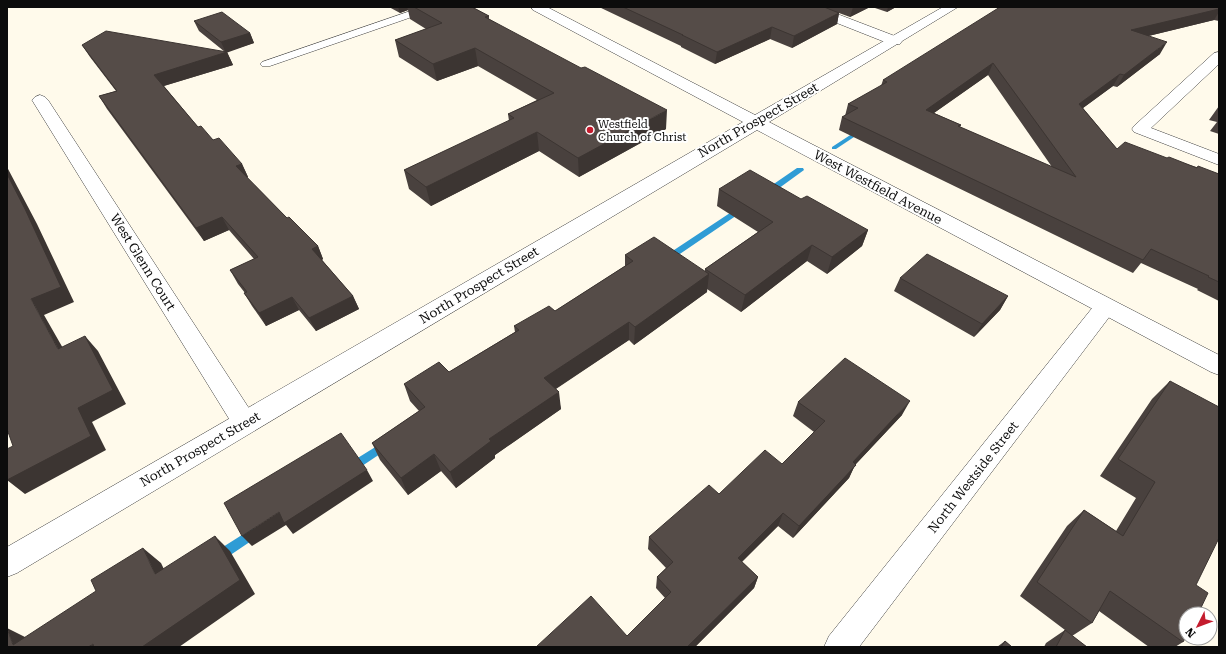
<svg xmlns="http://www.w3.org/2000/svg" width="1226" height="654" font-family="'Roboto Serif',serif">
<rect width="100%" height="100%" fill="#fffaeb"/>
<g fill="none" stroke-linecap="round" stroke-linejoin="round">
<!-- stream -->
<path fill="#2f9cd5" fill-rule="evenodd" d="M 861,128 L 863,129 L 863,131 L 836,149 L 832,149 L 832,147 Z
M 797,168 L 803,168 L 804,170 L 771,194 L 765,194 L 765,190 Z
M 739,207 L 742,207 L 746,209 L 671,260 L 665,260 L 664,258 L 665,256 Z
M 385,441 L 389,442 L 390,445 L 389,448 L 356,470 L 352,472 L 348,470 L 347,467 L 348,464 Z
M 253,528 L 257,529 L 259,533 L 257,537 L 223,560 L 219,562 L 215,560 L 213,556 L 215,552 Z"/>
<!-- service casing -->
<g stroke="#3f3f3f" stroke-width="1">
<path id="service" d="M 422,7 L 437,7 L 435,9 L 270,66 L 262,66 L 260,64 L 262,62 Z"/>
</g>
<!-- minor casing -->
<g stroke="#3f3f3f" stroke-width="1">
<path id="minor" d="M 802,7 L 819,7 L 900,38 L 902,41 L 900,44 L 890,44 L 804,10 Z
M 1219,52 L 1219,64 L 1151,128 L 1219,154 L 1219,165 L 1134,132 L 1132,129 L 1134,126 L 1214,53 Z
M 40,95 L 45,97 L 48,100 L 254,416 L 257,423 L 254,430 L 245,433 L 236,430 L 32,100 L 35,97 Z
M 1105,299 L 1113,302 L 1116,307 L 1113,312 L 859,647 L 824,647 L 829,636 L 1097,302 Z"/>
</g>
<!-- tertiary casing -->
<g stroke="#3f3f3f" stroke-width="1">
<path id="tertiary" d="M 531,7 L 547,7 L 755,115 L 943,7 L 958,7 L 769,122 L 1219,355 L 1219,375 L 1211,372 L 757,130 L 17,573 L 7,577 L 7,547 L 743,122 L 533,10 Z"/>
</g>
<!-- service -->
<use href="#service" fill="#fff" fill-rule="evenodd"/>
<!-- minor -->
<use href="#minor" fill="#fff" fill-rule="evenodd"/>
<!-- tertiary -->
<use href="#tertiary" fill="#fff" fill-rule="evenodd"/>
</g>
<!-- wall -->
<path fill="#49413e" fill-rule="evenodd" d="M 389,7 L 472,7 L 489,16 L 489,19 L 666,129 L 579,177 L 539,151 L 431,206 L 409,189 L 404,170 L 509,121 L 508,114 L 537,100 L 478,66 L 437,81 L 399,57 L 395,40 L 426,29 L 410,19 L 408,10 L 400,13 Z
M 599,7 L 870,7 L 850,17 L 839,13 L 837,24 L 792,48 L 770,39 L 715,64 L 681,47 L 681,46 Z
M 872,7 L 896,7 L 887,12 Z
M 1219,7 L 1219,21 L 1214,20 L 1148,36 L 1160,54 L 1117,87 L 1113,86 L 1083,108 L 1117,149 L 1167,158 L 1219,174 L 1219,301 L 1197,290 L 1198,289 L 1141,263 L 1133,273 L 839,130 L 842,117 L 845,116 L 848,104 L 881,86 L 883,80 ZM 988,75 L 1052,167 L 960,127 L 961,125 L 934,113 Z
M 194,21 L 250,33 L 254,43 L 226,52 L 227,52 L 233,65 L 164,86 L 198,127 L 242,164 L 248,177 L 247,178 L 287,218 L 318,246 L 323,259 L 322,260 L 353,296 L 359,309 L 316,331 L 299,310 L 266,326 L 252,306 L 244,293 L 245,293 L 238,284 L 230,270 L 254,259 L 229,230 L 204,241 L 107,109 L 99,96 L 116,91 L 90,57 L 82,45 L 225,52 L 199,31 Z
M 1219,106 L 1219,134 L 1210,131 L 1217,122 L 1209,120 Z
M 719,189 L 801,199 L 868,230 L 862,246 L 827,274 L 807,261 L 741,312 L 707,289 L 707,292 L 634,345 L 629,340 L 556,389 L 561,409 L 495,455 L 495,458 L 456,488 L 441,471 L 408,495 L 380,460 L 372,443 L 419,411 L 410,401 L 404,384 L 449,372 L 515,332 L 514,326 L 555,311 L 625,266 L 625,255 L 705,271 L 705,269 L 758,232 L 717,206 Z
M 900,278 L 1008,296 L 1000,310 L 974,337 L 894,291 Z
M 1170,381 L 1196,585 L 1183,642 L 1175,647 L 1149,647 L 1099,611 L 1092,623 L 1072,636 L 1087,647 L 1044,647 L 1046,643 L 1065,630 L 1020,596 L 1067,526 L 1084,510 L 1116,531 L 1136,498 L 1100,476 L 1152,399 Z
M 798,402 L 902,415 L 855,465 L 849,478 L 793,538 L 778,526 L 742,562 L 758,577 L 754,588 L 695,647 L 536,647 L 627,636 L 665,598 L 656,588 L 657,577 L 666,568 L 648,549 L 649,537 L 719,494 L 782,464 L 814,432 L 793,416 Z
M 1005,641 L 1012,647 L 997,647 Z"/>
<!-- shaded-wall -->
<path fill="#3c3532" d="M 398,7 L 407,7 L 408,10 L 400,13 Z
M 853,7 L 870,7 L 850,17 Z
M 888,7 L 896,7 L 887,12 Z
M 1219,9 L 1219,12 L 1214,20 L 1124,42 L 1131,30 Z
M 839,13 L 837,24 L 792,48 L 794,36 Z
M 772,27 L 770,39 L 715,64 L 717,52 Z
M 250,33 L 254,43 L 226,53 L 221,42 Z
M 1167,42 L 1160,54 L 1117,87 L 1124,75 Z
M 475,48 L 478,66 L 437,81 L 433,64 Z
M 227,52 L 233,65 L 160,87 L 154,75 Z
M 993,63 L 988,75 L 921,122 L 926,110 Z
M 1120,74 L 1113,86 L 1072,116 L 1079,104 Z
M 667,110 L 666,129 L 579,177 L 578,158 Z
M 537,132 L 539,151 L 431,206 L 426,187 Z
M 242,164 L 248,177 L 243,179 L 236,166 Z
M 7,167 L 37,224 L 74,302 L 44,315 L 72,364 L 58,349 L 31,299 L 7,174 Z
M 222,217 L 229,230 L 204,241 L 196,228 Z
M 868,230 L 862,246 L 827,274 L 832,257 Z
M 812,245 L 807,261 L 741,312 L 745,295 Z
M 318,246 L 323,259 L 318,262 L 312,249 Z
M 709,274 L 707,292 L 634,345 L 635,327 Z
M 353,296 L 359,309 L 316,331 L 309,318 Z
M 1008,296 L 1000,310 L 974,337 L 982,324 Z
M 292,297 L 299,310 L 266,326 L 259,313 Z
M 629,322 L 629,340 L 546,395 L 544,378 Z
M 85,336 L 98,351 L 126,404 L 92,422 L 106,450 L 25,494 L 7,480 Z
M 559,392 L 561,409 L 495,455 L 495,458 L 456,488 L 450,472 L 489,439 Z
M 910,401 L 902,415 L 855,465 L 849,478 L 793,538 L 799,526 L 853,462 Z
M 434,454 L 441,471 L 408,495 L 401,478 Z
M 367,470 L 373,481 L 293,534 L 286,525 L 252,546 L 242,536 L 279,512 Z
M 783,513 L 778,526 L 734,569 L 738,558 Z
M 215,536 L 230,551 L 255,594 L 179,647 L 142,647 Z
M 143,548 L 161,563 L 173,588 L 155,574 Z
M 758,577 L 754,588 L 695,647 L 687,647 Z
M 7,628 L 33,641 L 13,645 Z
M 93,644 L 99,647 L 88,647 Z"/>
<!-- building -->
<path fill="#554c48" stroke="#3c3532" fill-rule="evenodd" d="M 414,7 L 472,7 L 489,16 L 485,17 L 581,68 L 585,67 L 667,110 L 578,158 L 537,132 L 426,187 L 404,170 L 514,118 L 508,114 L 554,93 L 475,48 L 433,64 L 395,40 L 442,23 Z
M 623,7 L 824,7 L 839,13 L 794,36 L 772,27 L 717,52 L 682,35 L 683,35 Z
M 1000,7 L 1219,7 L 1219,9 L 1131,30 L 1167,42 L 1124,75 L 1120,74 L 1079,104 L 1117,149 L 1125,142 L 1167,158 L 1169,157 L 1197,168 L 1198,166 L 1219,174 L 1219,282 L 1208,277 L 1209,276 L 1151,249 L 1143,260 L 842,117 L 858,108 L 848,104 L 887,82 L 883,80 ZM 993,63 L 1076,177 L 958,126 L 961,125 L 926,110 Z
M 222,12 L 250,33 L 221,42 L 194,21 Z
M 106,31 L 227,52 L 154,75 L 198,127 L 201,126 L 213,140 L 219,138 L 242,164 L 236,166 L 287,218 L 289,217 L 318,246 L 312,249 L 353,296 L 309,318 L 292,297 L 259,313 L 244,293 L 247,292 L 230,270 L 258,257 L 222,217 L 196,228 L 99,96 L 117,91 L 82,45 Z
M 750,170 L 801,199 L 807,196 L 868,230 L 832,257 L 812,245 L 745,295 L 705,269 L 773,222 L 719,189 Z
M 7,174 L 25,209 L 61,287 L 31,299 L 58,349 L 85,336 L 113,390 L 78,408 L 91,436 L 7,480 L 7,449 L 13,446 L 7,429 Z
M 654,237 L 709,274 L 635,327 L 629,322 L 544,378 L 559,392 L 489,439 L 491,441 L 450,472 L 434,454 L 401,478 L 372,443 L 425,407 L 404,384 L 439,362 L 449,372 L 519,330 L 514,326 L 549,306 L 555,311 L 633,261 L 625,255 Z
M 927,254 L 1008,296 L 982,324 L 900,278 Z
M 845,358 L 910,401 L 853,462 L 856,465 L 799,526 L 783,513 L 738,558 L 758,577 L 687,647 L 536,647 L 591,596 L 627,636 L 671,592 L 657,577 L 673,562 L 649,537 L 709,485 L 719,494 L 765,450 L 782,464 L 825,421 L 798,402 Z
M 1170,381 L 1219,407 L 1219,538 L 1196,585 L 1208,593 L 1198,614 L 1186,614 L 1186,637 L 1183,642 L 1110,591 L 1092,623 L 1037,582 L 1084,510 L 1123,536 L 1155,482 L 1118,459 Z
M 341,433 L 367,470 L 284,523 L 279,512 L 242,536 L 224,503 Z
M 215,536 L 240,580 L 142,647 L 94,647 L 93,644 L 88,647 L 7,647 L 7,628 L 13,645 L 96,591 L 91,580 L 143,548 L 155,574 Z
M 1065,630 L 1087,647 L 1056,647 Z
M 1005,641 L 1012,647 L 1001,647 Z"/>
<!-- markers -->
<circle fill="#c41c2e" stroke="#fff" stroke-width="1.5" cx="590" cy="130" r="4"/>
<g text-anchor="middle" dominant-baseline="central" stroke-width="4" stroke-linejoin="round" paint-order="stroke">
<!-- far-poi labels -->
<g font-size="11" fill="#0c0c0c" stroke="#fff" text-anchor="start">
<text x="598" y="124">Westfield<tspan x="598" dy="13">Church of Christ</tspan></text>
</g>
<!-- street labels -->
<g font-size="13" fill="#0c0c0c" stroke="#fff">
<text transform="translate(758 120) rotate(-30)">North Prospect Street</text>
<text transform="translate(878 187) rotate(28)">West Westfield Avenue</text>
<text transform="translate(143 262) rotate(58)">West Glenn Court</text>
<text transform="translate(479 285) rotate(-31)">North Prospect Street</text>
<text transform="translate(200 449) rotate(-30)">North Prospect Street</text>
<text transform="translate(973 477) rotate(-52)">North Westside Street</text>
</g>
</g>
<!-- border -->
<rect width="1226" height="654" fill="none" stroke="#0c0c0c" stroke-width="16"/>
<!-- north arrow -->
<g transform="translate(1198 626) rotate(228)"><circle r="19" fill="#ffffff" stroke="#9e9e9e"/>
<path d="M0-3L7 15L0 10L-7 15Z" fill="#c41c2e"/>
<text y="-6" font-size="11" font-weight="bold" text-anchor="middle" fill="#0c0c0c">N</text>
</g>
</svg>
